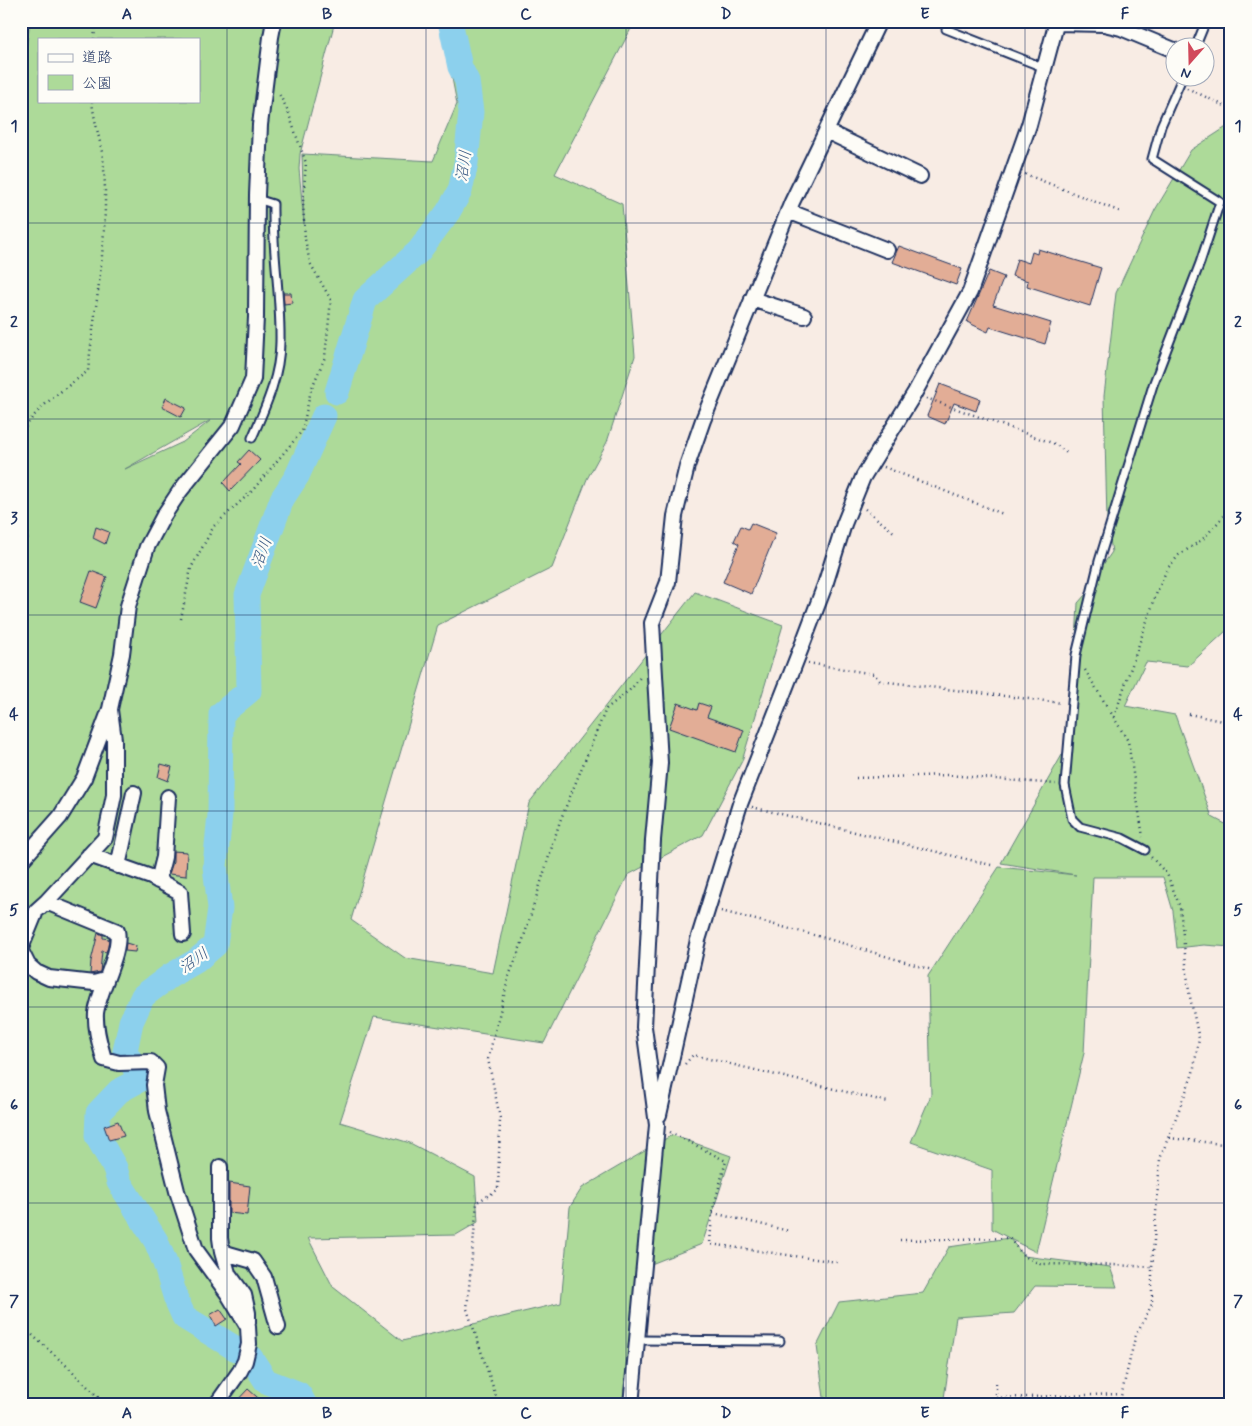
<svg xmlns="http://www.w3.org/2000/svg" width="1252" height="1426" font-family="Mynerve,'Klee One',sans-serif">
<rect width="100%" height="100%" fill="#f8ece4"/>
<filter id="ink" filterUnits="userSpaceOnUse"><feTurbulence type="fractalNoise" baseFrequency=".02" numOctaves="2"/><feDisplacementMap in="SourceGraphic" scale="10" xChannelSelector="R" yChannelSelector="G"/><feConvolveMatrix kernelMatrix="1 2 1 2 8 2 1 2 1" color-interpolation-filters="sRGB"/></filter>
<g filter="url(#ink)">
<!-- green -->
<path fill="#adda99" stroke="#64847c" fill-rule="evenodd" d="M 30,21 L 335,21 L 300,154 L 299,169 L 304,224 L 302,154 L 433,161 L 457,104 L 441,21 L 635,21 L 555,174 L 622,204 L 635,356 L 607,442 L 587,479 L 552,568 L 438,625 L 351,920 L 405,958 L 493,973 L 529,803 L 695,592 L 783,625 L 742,761 L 703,835 L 628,875 L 544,1043 L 374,1017 L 340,1122 L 410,1143 L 475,1177 L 478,1222 L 456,1235 L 308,1238 L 333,1287 L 402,1341 L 561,1303 L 570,1207 L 582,1188 L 672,1135 L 731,1156 L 702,1244 L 641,1268 L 622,1405 L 21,1405 L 21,85 ZM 39,39 L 199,39 L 199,101 L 39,101 ZM 210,421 L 183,442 L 125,469 L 209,421 Z
M 1231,124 L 1231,633 L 1226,631 L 1188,666 L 1146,662 L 1125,706 L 1175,715 L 1212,817 L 1231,827 L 1231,947 L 1204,945 L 1177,948 L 1173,911 L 1163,877 L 1093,877 L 1084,1053 L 1036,1252 L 1010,1239 L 1024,1256 L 1110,1267 L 1117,1287 L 1035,1286 L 1014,1313 L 956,1317 L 943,1405 L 825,1405 L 817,1346 L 839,1302 L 923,1293 L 949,1247 L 1009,1238 L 992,1229 L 992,1170 L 911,1142 L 931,1095 L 928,976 L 999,867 L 1076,875 L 1001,863 L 1067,746 L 1075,661 L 1078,603 L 1093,586 L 1095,576 L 1112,552 L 1107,520 L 1104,396 L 1116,293 L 1155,210 L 1191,150 Z"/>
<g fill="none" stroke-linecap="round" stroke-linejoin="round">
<!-- river -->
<path stroke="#8cd0ed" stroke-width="25" d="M 337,392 L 365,300 L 419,251 L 448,212 L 460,191 L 466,163 L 471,112 L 467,81 L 460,67 L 450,21
M 305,1405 L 299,1394 L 266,1381 L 251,1358 L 184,1317 L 176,1299 L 165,1263 L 156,1241 L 119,1182 L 115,1168 L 97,1136 L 98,1113 L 119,1091 L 141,1079 L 125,1051 L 131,1022 L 143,996 L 170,976 L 196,961 L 215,945 L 220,908 L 215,866 L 220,814 L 221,714 L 249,691 L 247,595 L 282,499 L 297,476 L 324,416"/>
</g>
<!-- building -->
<path fill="#e2ad96" stroke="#1b2f5e" d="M 899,246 L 962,269 L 956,285 L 892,262 Z
M 1038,249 L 1101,268 L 1090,306 L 1027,286 L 1028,281 L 1012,276 L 1017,259 L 1029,263 L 1032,252 L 1037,254 Z
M 989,271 L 1004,277 L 993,305 L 1051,323 L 1045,344 L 990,327 L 988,332 L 967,322 Z
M 283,293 L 291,293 L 292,303 L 284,304 Z
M 940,384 L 980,399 L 976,411 L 954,403 L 945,424 L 927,416 Z
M 166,398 L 186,408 L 181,417 L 162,407 Z
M 249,450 L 260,460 L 230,491 L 223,483 L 241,464 L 238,462 Z
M 751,523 L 776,533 L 751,594 L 723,582 L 739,544 L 734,541 L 741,526 L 748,529 Z
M 96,527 L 109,532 L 105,544 L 93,538 Z
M 91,571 L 107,577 L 96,608 L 80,602 Z
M 678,703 L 697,710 L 699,703 L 711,707 L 707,717 L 744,730 L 736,752 L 669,728 Z
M 161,764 L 172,767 L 168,781 L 158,777 Z
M 173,851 L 187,852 L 186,876 L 169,874 L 173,862 Z
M 98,933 L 103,935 L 103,938 L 109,939 L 108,947 L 106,952 L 102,951 L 100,972 L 90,974 L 91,961 Z
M 126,943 L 136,946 L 135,952 L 125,951 Z
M 118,1121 L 124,1136 L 109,1140 L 104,1126 Z
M 229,1183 L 250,1186 L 247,1215 L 229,1213 Z
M 220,1309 L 227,1319 L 216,1326 L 210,1315 Z
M 248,1389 L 266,1405 L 233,1405 Z"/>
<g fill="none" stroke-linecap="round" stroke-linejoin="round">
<!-- service casing -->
<g stroke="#1b2f5e" stroke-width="11">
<path id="service" d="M 946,29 L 1045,68
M 1195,48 L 1206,21
M 252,438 C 265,408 280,376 280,342 C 281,296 272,250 273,204 L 257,199
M 1145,850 L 1122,838 L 1080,827 L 1072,819 L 1065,785 L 1076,655 L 1099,561 L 1153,385 L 1200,263 L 1220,202 L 1152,159 L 1161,126 L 1182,78
M 637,1340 L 780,1341"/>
</g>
<!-- minor casing -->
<g stroke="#1b2f5e" stroke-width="18">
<path id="minor" d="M 1057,23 L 1104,24 L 1121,28 L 1174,50
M 826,131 L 920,176
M 788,211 L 887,250
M 752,299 L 804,316
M 110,710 L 114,740 L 114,795 L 105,838 L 46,902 L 117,931 C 122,951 99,990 96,1013 C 95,1029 100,1044 104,1059 L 119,1063 L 151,1062 L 157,1068 L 154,1085 L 157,1111 L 177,1191 L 196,1250 L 228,1294 L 248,1327 L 249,1344 L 245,1361 L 240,1371 L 216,1405
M 89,855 L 151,877 L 180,892 L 183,934
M 21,861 L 60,817 L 84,778 L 110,709 L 122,654 L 128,606 L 147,547 L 164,515 L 180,491 L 233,425 L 253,379 L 256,317 L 257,195 L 260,125 L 271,37 L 274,21
M 118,866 L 134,793
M 158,881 L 164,857 L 168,797
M 21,948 L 36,911 L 46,902
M 21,951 L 28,965 L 36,972 L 49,978 L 94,983 L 105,980
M 659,1115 L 698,940 L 740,804 L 803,643 L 825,585 L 844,524 L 863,477 L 914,394 L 970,292 L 1029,125 L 1057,21
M 220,1167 L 220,1238 L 222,1252 L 253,1261 L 264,1277 L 278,1327
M 222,1252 L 228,1273 L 244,1295 L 248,1313 L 248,1323
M 631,1405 L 657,1125 L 644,1027 L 653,840 L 660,763 L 652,623 L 668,582 L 675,516 L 687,466 L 703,420 L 792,202 L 879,21"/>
</g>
<!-- path -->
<path stroke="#1b2f5e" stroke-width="2.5" stroke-dasharray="1 4" stroke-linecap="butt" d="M 94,39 L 96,21
M 1187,88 L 1231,109
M 1025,174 L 1121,212
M 926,398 L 1055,444 L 1068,454
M 21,436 C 32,409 65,389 88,371 C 95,305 109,235 104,169 C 103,147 94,123 92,101
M 884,467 L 1003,514
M 21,493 L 28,537 L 21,552
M 865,509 L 895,533
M 181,619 L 191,568 L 214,526 L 252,491 L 302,431 L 311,390 L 325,357 L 331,300 L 310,263 L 305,239 L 303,201 L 306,163 L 287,109 L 278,92
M 808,663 L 874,674 L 880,681 L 1062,703
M 1085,670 L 1128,741 L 1143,837
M 1189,714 L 1231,723
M 1114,717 L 1157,592 L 1167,569 L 1179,555 L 1203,539 L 1231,508
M 856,778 L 948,775 L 1056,784
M 752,807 L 991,865
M 721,911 L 825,938 L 932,970
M 685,1064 L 693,1055 L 888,1102
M 670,1132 L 726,1161 L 712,1213 L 710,1244 L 837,1262
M 1169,1138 L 1231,1145
M 713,1213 L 789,1231
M 900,1240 L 1009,1238 L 1024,1256 L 1040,1264 L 1113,1265 L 1152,1267
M 21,1325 L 69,1368 L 106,1405
M 996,1383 L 996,1398 L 1121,1394
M 499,1405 L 467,1309 L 477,1202 L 498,1190 L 500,1118 L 488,1059 L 509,976 L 522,943 L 560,821 L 606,709 L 632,688 L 641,676
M 1119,1405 L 1135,1338 L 1152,1304 L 1152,1267 L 1160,1159 L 1193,1073 L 1199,1039 L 1189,992 L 1180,907 L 1167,874 L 1151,857"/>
<!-- service -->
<use href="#service" stroke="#fdfcf7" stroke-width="7"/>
<!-- minor -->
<use href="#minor" stroke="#fdfcf7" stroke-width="14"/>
</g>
</g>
<!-- grid -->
<path fill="none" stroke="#1b2f5e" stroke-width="1" stroke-opacity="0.55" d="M 227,21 L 227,1405M 426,21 L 426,1405M 626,21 L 626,1405M 826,21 L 826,1405M 1025,21 L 1025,1405M 21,223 L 1231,223M 21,419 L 1231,419M 21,615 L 1231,615M 21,811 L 1231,811M 21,1007 L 1231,1007M 21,1203 L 1231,1203"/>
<g text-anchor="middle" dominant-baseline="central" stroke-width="4.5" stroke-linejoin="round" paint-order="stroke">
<!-- water labels -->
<g font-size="16" font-style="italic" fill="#375782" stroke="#fdfcf7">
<text transform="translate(464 166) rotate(-82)">沼川</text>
<text transform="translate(262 553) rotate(-70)">沼川</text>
<text transform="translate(194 961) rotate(-36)">沼川</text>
</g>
</g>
<!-- margin -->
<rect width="1252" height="1426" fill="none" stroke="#fdfcf7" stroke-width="55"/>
<!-- legend -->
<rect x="38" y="38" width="162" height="65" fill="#fdfcf7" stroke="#a3aaba"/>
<rect x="48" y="54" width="25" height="8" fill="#fdfcf7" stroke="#a3aaba"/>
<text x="82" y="62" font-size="15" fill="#1b2f5e">道路</text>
<rect x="48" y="75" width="25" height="15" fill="#adda99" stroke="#a3aaba"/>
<text x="82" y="88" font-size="15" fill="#1b2f5e">公園</text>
<!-- north arrow -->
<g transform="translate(1190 62) rotate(200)"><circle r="24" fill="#fdfcf7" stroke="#a3aaba"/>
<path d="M0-4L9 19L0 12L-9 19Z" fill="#d1495b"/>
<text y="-8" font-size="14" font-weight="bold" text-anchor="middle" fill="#1b2f5e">N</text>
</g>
<rect x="28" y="28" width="1196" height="1370" fill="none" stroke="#1b2f5e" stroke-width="2"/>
<g font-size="16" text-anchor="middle" font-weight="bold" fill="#1b2f5e">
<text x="127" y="19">A</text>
<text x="327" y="19">B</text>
<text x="526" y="19">C</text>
<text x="726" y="19">D</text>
<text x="925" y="19">E</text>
<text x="1125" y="19">F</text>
<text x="14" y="131">1</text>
<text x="1238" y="131">1</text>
<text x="14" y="327">2</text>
<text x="1238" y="327">2</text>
<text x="14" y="523">3</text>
<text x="1238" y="523">3</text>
<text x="14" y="719">4</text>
<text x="1238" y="719">4</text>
<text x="14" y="915">5</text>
<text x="1238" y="915">5</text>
<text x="14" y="1110">6</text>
<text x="1238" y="1110">6</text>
<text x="14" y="1306">7</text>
<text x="1238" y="1306">7</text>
<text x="127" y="1418">A</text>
<text x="327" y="1418">B</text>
<text x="526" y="1418">C</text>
<text x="726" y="1418">D</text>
<text x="925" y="1418">E</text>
<text x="1125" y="1418">F</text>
</g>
</svg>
